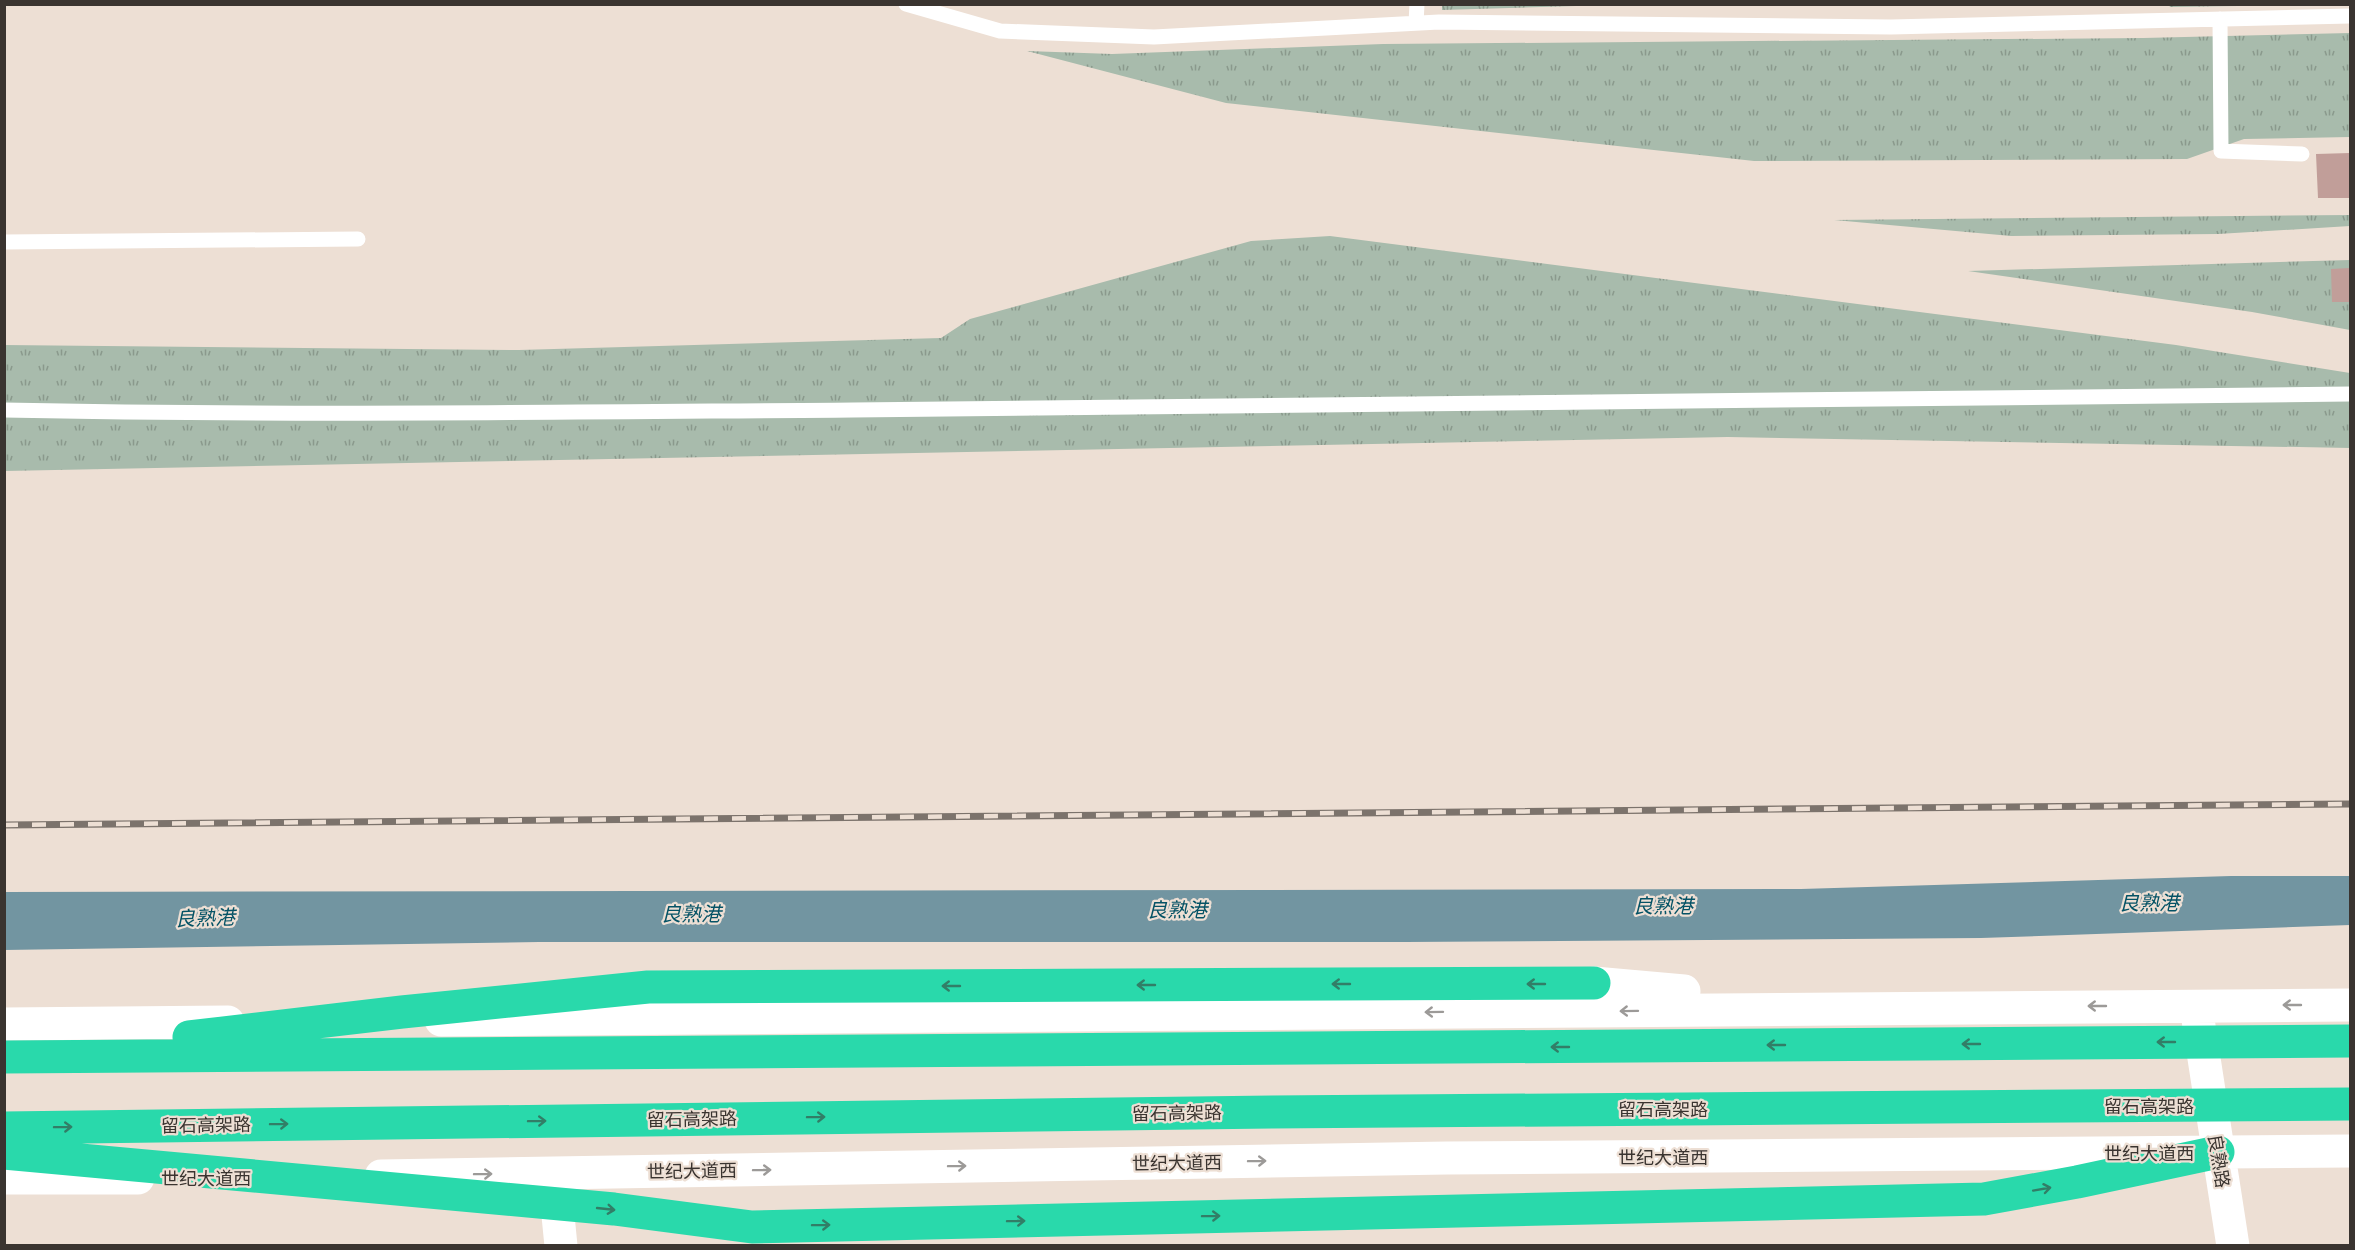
<svg xmlns="http://www.w3.org/2000/svg" width="2355" height="1250" font-family="'PT Sans Narrow','Noto Sans SC',sans-serif">
<defs>
<pattern id="grass-tufts" width="24" height="20" patternUnits="userSpaceOnUse" patternTransform="scale(1.5)"><rect width="24" height="20" fill="#a8bbac"/><path d="M3 7l-1-3M5 7V3M7 7l1-3M15 17l-1-3M17 17v-4M19 17l1-3" fill="none" stroke="#8a998c"/></pattern>
</defs>
<rect width="100%" height="100%" fill="#eddfd4"/>
<!-- grass -->
<path fill="url(#grass-tufts)" d="M 1442,4 L 1611,4 L 1611,5 L 1442,10 Z
M 2169,5 L 2311,5 L 2170,7 Z
M 2350,33 L 2350,137 L 2244,139 L 2187,159 L 1754,161 L 1226,103 L 1027,51 L 1112,54 L 1383,44 L 2143,38 Z
M 2350,215 L 2350,226 L 2218,234 L 2011,236 L 1834,220 Z
M 1330,236 L 2176,345 L 2350,373 L 2350,448 L 1728,437 L 5,471 L 4,345 L 519,350 L 941,338 L 970,319 L 1251,241 Z
M 2350,260 L 2350,330 L 2252,312 L 1968,271 Z"/>
<!-- water -->
<path fill="#7295a1" d="M 2231,876 L 2350,876 L 2350,925 L 1981,938 L 1405,942 L 539,942 L 4,950 L 5,892 L 1801,889 Z"/>
<!-- building -->
<path fill="#c19e99" d="M 2350,153 L 2350,198 L 2318,198 L 2316,154 Z
M 2350,268 L 2350,302 L 2332,302 L 2331,269 Z"/>
<g fill="none" stroke-linecap="round" stroke-linejoin="round">
<!-- lane -->
<path stroke="#fff" stroke-width="15" d="M 906,4 L 1000,31 L 1154,37 L 1439,22 L 1891,27 L 2350,16
M 2220,19 L 2221,151 L 2302,154
M 1416,23 L 1417,4
M 4,242 L 358,239
M 4,410 C 287,416 570,412 853,410 C 1352,408 1851,402 2350,394"/>
<!-- secondary -->
<path stroke="#fff" stroke-width="33" d="M 1594,983 L 1684,991
M 2197,1013 L 2233,1246
M 441,1020 L 2350,1005
M 4,1024 L 228,1022
M 554,1175 L 561,1246
M 381,1176 L 1447,1158 L 2350,1151
M 4,1178 L 138,1178"/>
<!-- highway -->
<path stroke="#29d9ab" stroke-width="33" d="M 189,1037 L 402,1012 L 648,987 L 1594,983
M 4,1057 L 2350,1041
M 4,1128 L 1272,1112 L 2350,1104
M 4,1153 L 614,1209 L 752,1227 L 1984,1199 L 2077,1182 L 2218,1152"/>
<!-- rail casing -->
<g stroke="#7c736c" stroke-width="7">
<path id="rail" d="M 4,825 L 2350,804"/>
</g>
<!-- rail -->
<use href="#rail" stroke="#eddfd4" stroke-width="4.5" stroke-dasharray="14" stroke-linecap="butt"/>
</g>
<!-- one-way arrows -->
<defs><path id="oneway-shaft" d="M-6 0H5M1.5-3L5.5 0L1.5 3" fill="none" stroke-width="1.6" stroke-linecap="round" stroke-linejoin="round" transform="scale(1.5)"/></defs>
<g stroke="#327e67">
<use href="#oneway-shaft" transform="translate(1341 984) rotate(180)"/>
<use href="#oneway-shaft" transform="translate(1536 984) rotate(180)"/>
<use href="#oneway-shaft" transform="translate(1146 985) rotate(180)"/>
<use href="#oneway-shaft" transform="translate(951 986) rotate(180)"/>
<use href="#oneway-shaft" transform="translate(2166 1042) rotate(180)"/>
<use href="#oneway-shaft" transform="translate(1971 1044) rotate(180)"/>
<use href="#oneway-shaft" transform="translate(1776 1045) rotate(180)"/>
<use href="#oneway-shaft" transform="translate(1560 1047) rotate(180)"/>
<use href="#oneway-shaft" transform="translate(816 1117) rotate(-1)"/>
<use href="#oneway-shaft" transform="translate(537 1121) rotate(-1)"/>
<use href="#oneway-shaft" transform="translate(279 1124) rotate(-1)"/>
<use href="#oneway-shaft" transform="translate(63 1127) rotate(-1)"/>
<use href="#oneway-shaft" transform="translate(2042 1189) rotate(-10)"/>
<use href="#oneway-shaft" transform="translate(606 1209) rotate(6)"/>
<use href="#oneway-shaft" transform="translate(1211 1216) rotate(-1)"/>
<use href="#oneway-shaft" transform="translate(1016 1221) rotate(-1)"/>
<use href="#oneway-shaft" transform="translate(821 1225) rotate(-1)"/>
</g>
<g stroke="#9c9a98">
<use href="#oneway-shaft" transform="translate(2292 1005) rotate(180)"/>
<use href="#oneway-shaft" transform="translate(2097 1006) rotate(180)"/>
<use href="#oneway-shaft" transform="translate(1629 1011) rotate(179)"/>
<use href="#oneway-shaft" transform="translate(1434 1012) rotate(179)"/>
<use href="#oneway-shaft" transform="translate(1257 1161) rotate(-1)"/>
<use href="#oneway-shaft" transform="translate(957 1166) rotate(-1)"/>
<use href="#oneway-shaft" transform="translate(762 1170) rotate(-1)"/>
<use href="#oneway-shaft" transform="translate(483 1174) rotate(-1)"/>
</g>
<g text-anchor="middle" dominant-baseline="central" stroke-width="4.5" stroke-linejoin="round" paint-order="stroke">
<!-- street labels -->
<g font-size="18" fill="#3a3430" stroke="#eddfd4">
<text x="2149" y="1106">留石高架路</text>
<text x="1663" y="1109">留石高架路</text>
<text transform="translate(1177 1113) rotate(-1)">留石高架路</text>
<text transform="translate(692 1119) rotate(-1)">留石高架路</text>
<text transform="translate(206 1125) rotate(-1)">留石高架路</text>
<text x="2149" y="1153">世纪大道西</text>
<text x="1663" y="1157">世纪大道西</text>
<text transform="translate(2219 1161) rotate(81)">良熟路</text>
<text transform="translate(1177 1163) rotate(-1)">世纪大道西</text>
<text transform="translate(692 1171) rotate(-1)">世纪大道西</text>
<text x="206" y="1178">世纪大道西</text>
</g>
<!-- water labels -->
<g font-size="20" font-style="italic" fill="#045265" stroke="#eddfd4">
<text x="2149" y="903">良熟港</text>
<text x="1663" y="906">良熟港</text>
<text x="1177" y="910">良熟港</text>
<text x="691" y="914">良熟港</text>
<text transform="translate(205 918) rotate(-2)">良熟港</text>
</g>
</g>
<!-- border -->
<rect width="2355" height="1250" fill="none" stroke="#3a3430" stroke-width="12"/>
</svg>
